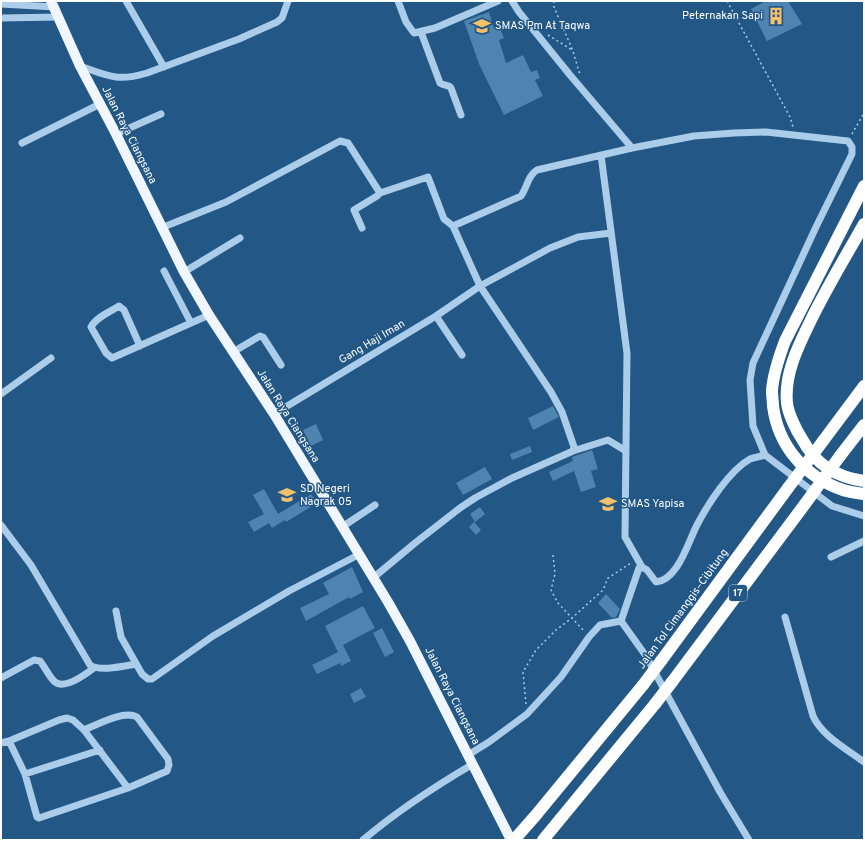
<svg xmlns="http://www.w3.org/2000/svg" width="865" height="841" font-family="Overpass,sans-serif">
<rect width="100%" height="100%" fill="#225786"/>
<!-- building -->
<path fill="#4f83b0" d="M 766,1 L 788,1 L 802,24 L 767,41 L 751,9 Z
M 489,12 L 494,28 L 499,26 L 504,38 L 499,40 L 506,63 L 523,55 L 531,72 L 537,70 L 540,78 L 535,80 L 543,96 L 504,115 L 479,64 L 464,21 Z
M 553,406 L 559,417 L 533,430 L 528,418 Z
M 316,424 L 323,440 L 311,446 L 303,430 Z
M 530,446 L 532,452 L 512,460 L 510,454 Z
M 592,450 L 598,469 L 591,471 L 596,487 L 581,492 L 574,471 L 553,481 L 549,472 L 573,461 L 572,457 Z
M 485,467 L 492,479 L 463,495 L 456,483 Z
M 264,489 L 278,514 L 311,494 L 317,503 L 286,522 L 285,520 L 272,528 L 269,523 L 254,532 L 248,522 L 264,514 L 253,495 Z
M 480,507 L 485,514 L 475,522 L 470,514 Z
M 474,522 L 481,530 L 476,535 L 469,527 Z
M 352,567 L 363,592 L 350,599 L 349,597 L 306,621 L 300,608 L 329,594 L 323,583 Z
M 606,594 L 620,609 L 616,617 L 612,618 L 598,603 Z
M 363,606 L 375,628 L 343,645 L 351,661 L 341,666 L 340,663 L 317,674 L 312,665 L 338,652 L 325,626 Z
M 382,628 L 394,652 L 385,657 L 373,633 Z
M 361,688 L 366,697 L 354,703 L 350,694 Z"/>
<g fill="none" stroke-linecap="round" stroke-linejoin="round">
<!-- path -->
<path stroke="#abcde9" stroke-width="1.5" stroke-dasharray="2 3" stroke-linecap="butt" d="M 554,1 L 554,7 L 573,51 L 579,72 L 582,75
M 727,1 L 790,117 L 793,127
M 548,35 L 572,50
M 852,134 L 864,113
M 553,555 L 555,574 L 551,590 L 558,603 L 584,631
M 526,704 L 523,672 L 536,650 L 556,630 L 572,618 L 603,590 L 608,578 L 631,563"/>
<!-- minor -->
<path stroke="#abcde9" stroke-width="7" d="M 126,1 L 164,67
M 398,1 L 406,22 L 414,33 L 435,28 L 498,1
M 512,1 L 519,12 L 570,75 L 632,148 L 694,136 L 734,133 L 766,132 L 848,141 L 852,147 L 852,154 L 816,227 L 753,363 L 750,380 L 753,426 L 765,455 L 832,506 L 864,516
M 1,4 L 55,7
M 1,18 L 59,17
M 421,32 L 440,83 C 443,86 448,84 451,88 L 461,115
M 80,66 C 108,76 117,82 147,73 L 239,39 L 277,22 L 282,18 L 288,1
M 116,134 L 161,114
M 22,143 L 100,104
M 601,155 L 627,353 L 625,537 L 642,567 L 647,570 L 656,582 C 678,580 688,542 697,525 C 708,504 729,471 750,459 C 754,457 760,457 765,455
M 453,226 L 521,196 C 527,188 528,175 537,170 L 632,148
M 161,228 L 226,202 L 340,141 L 348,143 L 380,193
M 362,228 L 354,210 L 377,196 L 380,193 L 428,177 L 444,219 L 453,226 L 480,286 L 551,392 L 562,412 L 574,447 L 573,451 L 512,478 L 475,498 L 460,508 L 415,543 L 373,578
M 164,271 L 191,323
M 184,272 L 240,238
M 436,316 L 462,355
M 140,346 L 124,310 L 119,306 C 110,312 96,317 91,327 L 106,353 L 112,358 L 209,315
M 233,352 L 260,336 L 263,337 L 281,365
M 1,394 L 51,358
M 274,414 L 436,316 L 480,286 L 517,266 L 550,248 L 578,237 L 611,233
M 573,451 L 608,440 L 626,451
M 1,525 L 31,565 L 90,665 C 100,672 124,666 136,664
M 342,527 L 375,505
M 831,557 L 864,541
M 116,611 L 121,637 L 142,674 L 148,679 L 152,679 L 213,636 L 289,591 L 358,555
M 785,617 L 813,716 C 822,736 847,749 864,762
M 621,621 L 646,656 L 720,792 L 749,840
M 621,621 L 639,568 L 642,567
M 1,678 L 34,660 L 40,661 C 45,667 49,677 55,682 C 65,690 86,674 94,668
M 9,741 L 59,720 L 67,718 L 73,720 L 84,730 L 128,788 L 167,771 L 169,765 L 168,759 L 137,717 C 124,710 98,724 84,730
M 1,743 L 9,741 L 25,774 L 37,817 L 39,818 L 128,788
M 468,755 L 489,742 L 527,714 L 561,677 L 589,637 L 600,625 L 621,621
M 25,774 L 100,750
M 363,840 C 397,811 434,787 473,764"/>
<!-- major -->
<path stroke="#eff6fe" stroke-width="10" d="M 51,1 L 80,66 L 116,134 L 184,272 L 209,315 L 274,414 L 388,602 L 410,641 L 511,840"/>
<!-- highway -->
<path stroke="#fff" stroke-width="12" d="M 864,186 L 785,341 C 779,357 773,374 772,391 C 772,396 773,401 773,406 C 778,446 805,477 843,490 C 849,492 857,493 864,494
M 864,224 C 846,256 827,287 811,320 C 799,345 784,373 787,403 C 788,413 796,430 802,439 C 816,465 836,477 864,481
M 823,441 L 864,386
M 840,456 L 864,425
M 661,661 L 788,488
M 672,682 L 805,504
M 514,840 L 536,815 L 643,685
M 543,840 L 655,704"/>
<!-- highway-bridge -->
<path stroke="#fff" stroke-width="12" d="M 788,488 L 823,441
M 805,504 L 840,456
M 643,685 L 661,661
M 655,704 L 672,682"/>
</g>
<!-- icons -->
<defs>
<g id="building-bare" transform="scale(1.38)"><path d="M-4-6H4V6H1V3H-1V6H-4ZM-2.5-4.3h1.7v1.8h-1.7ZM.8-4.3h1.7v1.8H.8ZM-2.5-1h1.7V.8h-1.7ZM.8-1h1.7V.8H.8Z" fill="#f5c16d" stroke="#225786" stroke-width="2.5" paint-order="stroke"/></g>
<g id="school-bare" transform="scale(1.38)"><path d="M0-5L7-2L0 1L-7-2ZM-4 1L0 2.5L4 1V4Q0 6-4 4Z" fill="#f5c16d" stroke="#225786" stroke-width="2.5" paint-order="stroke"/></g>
</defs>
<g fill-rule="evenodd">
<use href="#building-bare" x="776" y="16"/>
<use href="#school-bare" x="482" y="26"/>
<use href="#school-bare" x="287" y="495"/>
<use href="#school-bare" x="608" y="504"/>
</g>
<g text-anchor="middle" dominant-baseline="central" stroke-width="3" stroke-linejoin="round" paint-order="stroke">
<!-- shield labels -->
<rect fill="#225786" stroke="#bdcddb" stroke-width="1" x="729" y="585" width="18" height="16" rx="3"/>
<g font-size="10" font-weight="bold" fill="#fff">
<text x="738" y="593">17</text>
</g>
<!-- poi labels -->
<g font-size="11" fill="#fff" stroke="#225786" text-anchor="start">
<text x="763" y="16" text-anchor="end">Peternakan Sapi</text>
<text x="495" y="26">SMAS Pm At Taqwa</text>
<text x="300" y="489">SD Negeri<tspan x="300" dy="13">Nagrak 05</tspan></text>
<text x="621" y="504">SMAS Yapisa</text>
</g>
<!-- street labels -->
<g font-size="11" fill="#fff" stroke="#225786">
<text transform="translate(129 135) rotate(63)">Jalan Raya Ciangsana</text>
<text transform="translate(372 342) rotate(-31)">Gang Haji Iman</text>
<text transform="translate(288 416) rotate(58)">Jalan Raya Ciangsana</text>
<text transform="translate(683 609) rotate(-54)">Jalan Tol Cimanggis–Cibitung</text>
<text transform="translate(452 696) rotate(63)">Jalan Raya Ciangsana</text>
</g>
</g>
<!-- border -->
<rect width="865" height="841" fill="none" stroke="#ffffff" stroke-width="4"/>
</svg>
